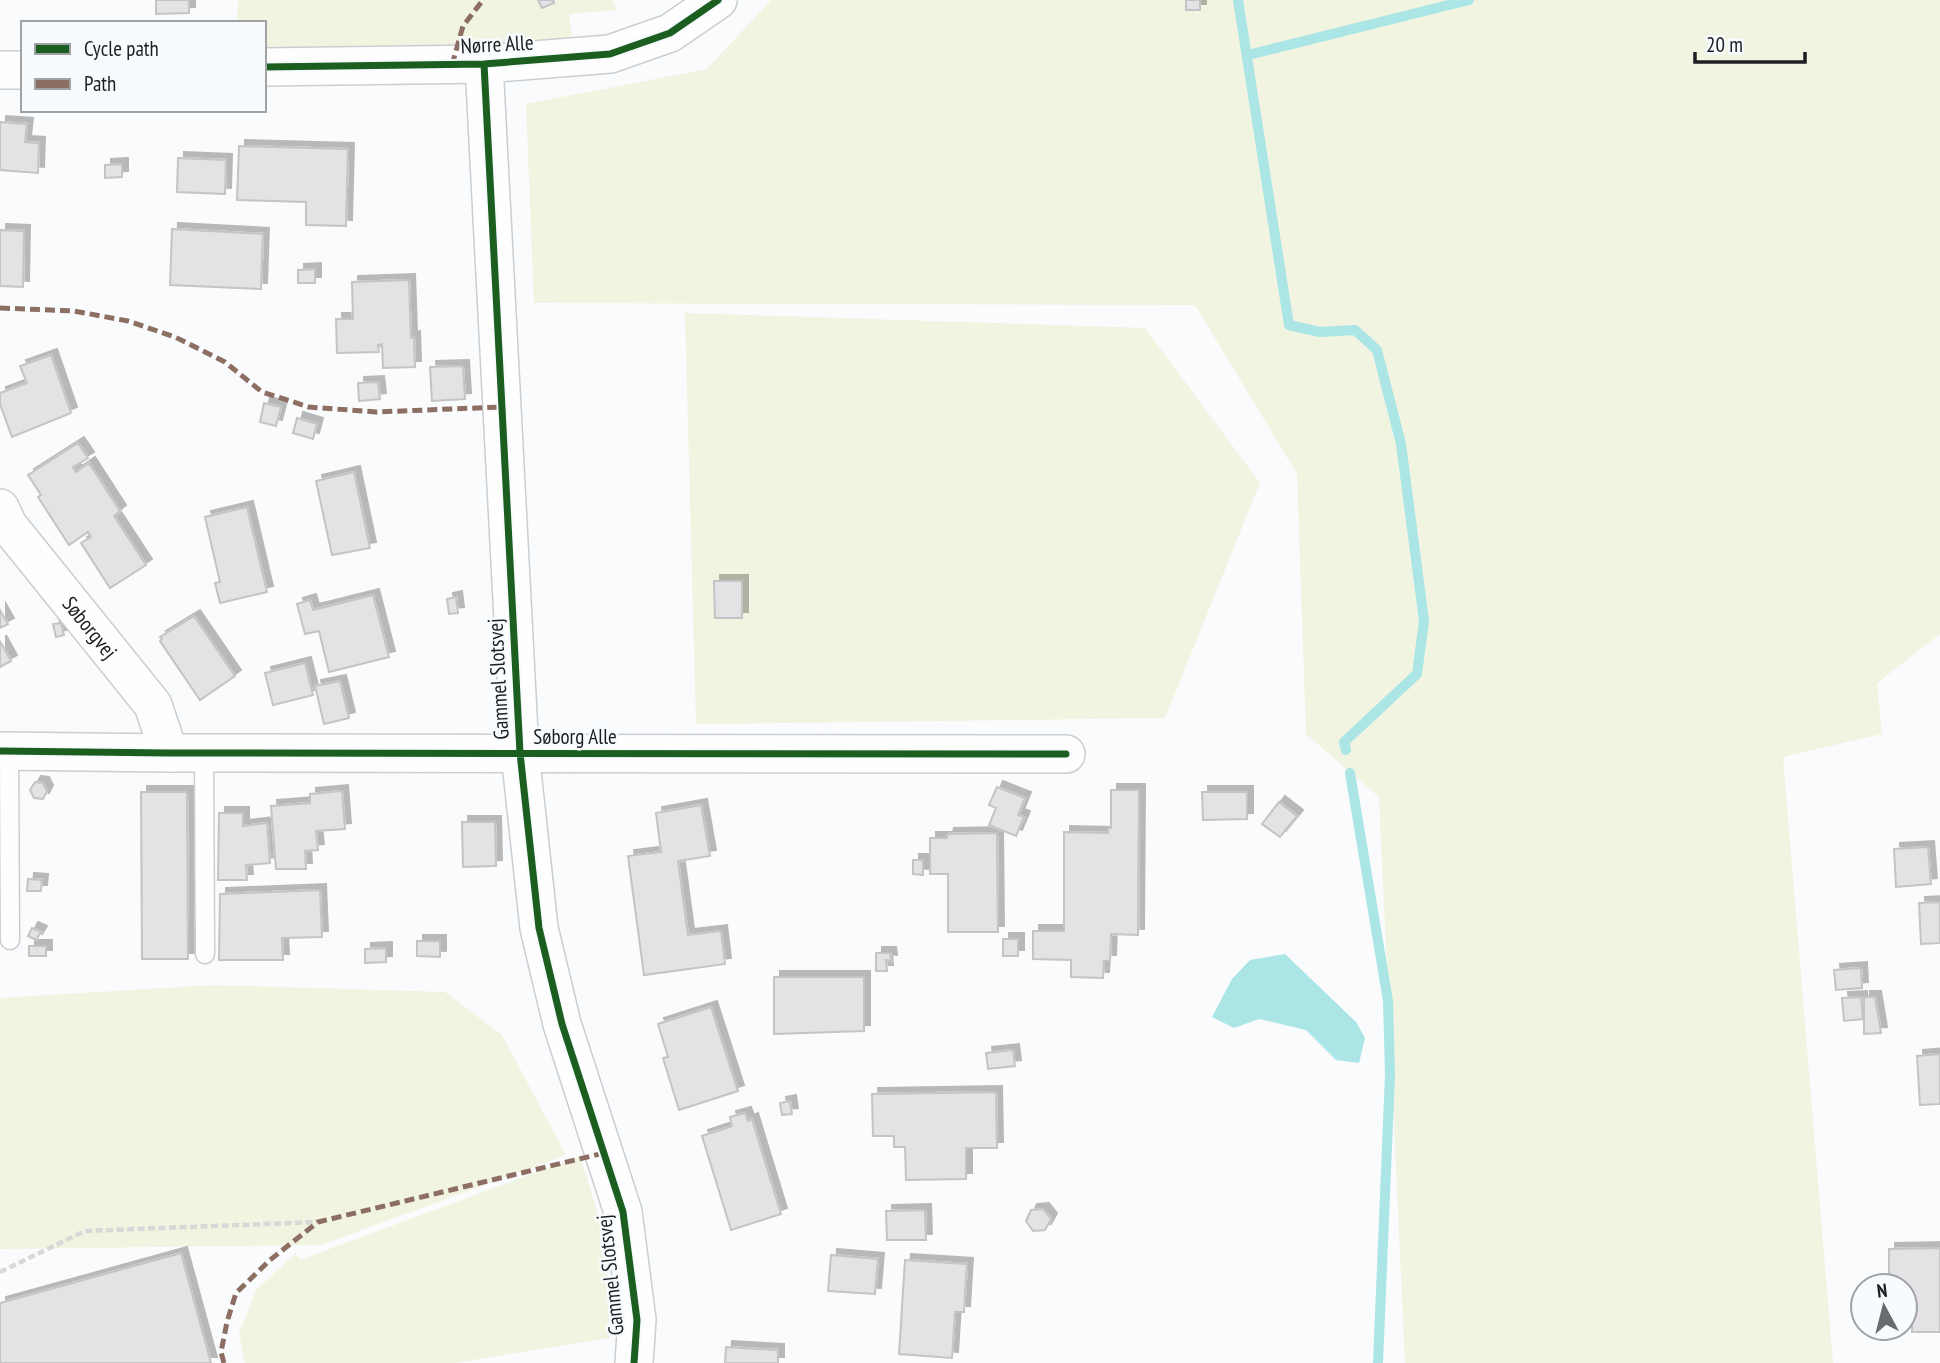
<svg xmlns="http://www.w3.org/2000/svg" width="1940" height="1363" font-family="'PT Sans Narrow',sans-serif">
<defs>
<filter id="shadow"><feDropShadow dx="6" dy="-6" stdDeviation="0" flood-color="#0004"/></filter>
</defs>
<rect width="100%" height="100%" fill="#f9fbfd"/>
<!-- green -->
<path fill="#f0f4e0" d="M 238,0 L 613,0 L 617,10 L 569,14 L 574,53 L 264,51 L 264,23 L 237,23 Z
M 771,0 L 1940,0 L 1940,634 L 1877,683 L 1882,734 L 1783,757 L 1833,1363 L 1405,1363 L 1379,797 L 1306,734 L 1297,474 L 1195,305 L 534,303 L 526,104 L 707,69 Z
M 685,313 L 1145,328 L 1260,483 L 1165,718 L 696,724 Z
M 213,985 L 445,992 L 502,1035 L 566,1155 L 321,1245 L 0,1249 L 0,998 Z
M 580,1156 L 605,1238 L 610,1338 L 454,1363 L 245,1363 L 239,1333 L 256,1290 L 296,1253 L 300,1260 Z"/>
<!-- water -->
<path fill="#ace5e6" d="M 1285,954 L 1356,1022 L 1365,1038 L 1359,1063 L 1336,1060 L 1306,1030 L 1259,1019 L 1234,1028 L 1212,1017 L 1232,979 L 1250,960 Z"/>
<g fill="none" stroke-linecap="round" stroke-linejoin="round">
<!-- stream -->
<path stroke="#ace5e6" stroke-width="10" d="M 1238,0 L 1289,325 L 1320,332 L 1355,330 L 1377,350 L 1401,444 L 1424,621 L 1417,674 L 1344,742 L 1346,750
M 1248,55 L 1469,0
M 1350,773 L 1388,1001 L 1390,1075 L 1378,1363"/>
</g>
<!-- building -->
<path fill="#e4e2e5" stroke="#c4c3c5" stroke-width="2" filter="url(#shadow)" d="M 156,0 L 189,0 L 189,13 L 156,14 Z
M 538,0 L 553,0 L 554,3 L 542,8 Z
M 1186,0 L 1200,0 L 1200,10 L 1186,10 Z
M 0,122 L 27,124 L 25,142 L 39,143 L 38,173 L 0,170 Z
M 239,146 L 348,149 L 346,226 L 306,225 L 306,202 L 237,200 Z
M 178,158 L 226,160 L 225,194 L 177,192 Z
M 122,164 L 122,177 L 105,178 L 105,165 Z
M 172,229 L 263,234 L 261,289 L 170,285 Z
M 0,230 L 24,231 L 23,287 L 0,286 Z
M 315,269 L 315,283 L 298,283 L 298,270 Z
M 409,280 L 411,338 L 414,337 L 415,367 L 383,368 L 382,344 L 378,345 L 379,352 L 337,353 L 336,319 L 353,319 L 352,282 Z
M 51,355 L 71,413 L 12,437 L 0,404 L 0,393 L 27,383 L 20,366 Z
M 463,366 L 465,399 L 432,401 L 430,367 Z
M 378,382 L 380,399 L 359,401 L 358,383 Z
M 264,403 L 281,407 L 276,426 L 260,422 Z
M 297,418 L 317,424 L 313,439 L 293,433 Z
M 78,443 L 88,458 L 73,467 L 76,472 L 89,463 L 120,511 L 114,516 L 146,565 L 110,588 L 81,543 L 91,537 L 88,532 L 69,545 L 38,497 L 41,495 L 28,475 Z
M 354,472 L 370,548 L 332,555 L 316,481 Z
M 247,507 L 267,592 L 220,603 L 215,583 L 220,582 L 205,517 Z
M 714,581 L 742,581 L 742,618 L 715,618 Z
M 373,595 L 389,657 L 329,672 L 319,631 L 305,634 L 297,604 L 310,600 L 313,610 Z
M 456,597 L 458,613 L 449,614 L 447,599 Z
M 0,610 L 8,624 L 0,628 Z
M 194,616 L 235,676 L 200,700 L 160,641 L 162,639 L 160,637 Z
M 61,623 L 64,635 L 56,637 L 53,624 Z
M 0,641 L 11,661 L 0,667 Z
M 305,663 L 313,695 L 273,705 L 265,673 Z
M 340,681 L 349,718 L 324,724 L 315,686 Z
M 35,782 L 43,783 L 47,791 L 43,799 L 34,798 L 30,790 Z
M 997,787 L 1025,798 L 1018,815 L 1024,817 L 1016,836 L 989,825 L 996,808 L 989,805 Z
M 1111,790 L 1139,790 L 1138,935 L 1111,934 L 1110,961 L 1104,961 L 1103,978 L 1071,977 L 1071,960 L 1033,959 L 1033,931 L 1064,931 L 1064,832 L 1108,833 L 1108,828 L 1111,828 Z
M 342,791 L 345,829 L 316,831 L 318,850 L 305,851 L 306,869 L 276,869 L 271,806 L 310,803 L 310,794 Z
M 141,792 L 187,792 L 188,959 L 142,959 Z
M 1202,792 L 1247,792 L 1247,819 L 1203,820 Z
M 1279,802 L 1297,816 L 1280,837 L 1262,824 Z
M 701,805 L 710,856 L 678,861 L 688,935 L 721,931 L 725,964 L 644,975 L 628,856 L 661,852 L 656,813 Z
M 219,813 L 243,813 L 243,826 L 267,823 L 270,863 L 246,865 L 247,880 L 218,880 Z
M 462,822 L 495,822 L 496,866 L 463,867 Z
M 997,833 L 998,932 L 948,932 L 948,874 L 930,874 L 930,838 L 947,838 L 948,834 Z
M 1928,847 L 1931,884 L 1896,887 L 1894,849 Z
M 913,860 L 923,860 L 923,875 L 913,874 Z
M 28,879 L 42,880 L 41,891 L 27,891 Z
M 320,890 L 322,937 L 282,938 L 283,960 L 219,960 L 220,894 Z
M 1940,902 L 1940,943 L 1921,944 L 1919,903 Z
M 32,928 L 41,932 L 36,940 L 28,936 Z
M 1003,939 L 1018,939 L 1018,956 L 1003,956 Z
M 417,941 L 440,941 L 440,957 L 417,956 Z
M 29,946 L 46,946 L 46,956 L 29,956 Z
M 386,948 L 386,962 L 365,963 L 365,949 Z
M 876,953 L 890,953 L 891,961 L 886,960 L 887,971 L 876,971 Z
M 1861,968 L 1862,988 L 1836,990 L 1834,970 Z
M 774,977 L 864,977 L 864,1031 L 774,1034 Z
M 1861,997 L 1863,1019 L 1844,1021 L 1842,998 Z
M 1864,997 L 1875,997 L 1881,1033 L 1864,1034 Z
M 711,1007 L 738,1091 L 679,1110 L 663,1058 L 668,1057 L 658,1024 Z
M 1013,1050 L 1015,1066 L 988,1069 L 986,1053 Z
M 1940,1054 L 1940,1104 L 1920,1105 L 1917,1056 Z
M 996,1092 L 997,1148 L 966,1148 L 966,1179 L 906,1180 L 905,1147 L 894,1147 L 894,1136 L 873,1136 L 872,1094 Z
M 790,1101 L 792,1114 L 782,1115 L 780,1103 Z
M 745,1113 L 748,1121 L 752,1119 L 781,1214 L 731,1230 L 702,1136 L 732,1126 L 730,1117 Z
M 1043,1209 L 1051,1219 L 1045,1230 L 1033,1231 L 1026,1221 L 1031,1210 Z
M 925,1210 L 926,1240 L 887,1240 L 886,1211 Z
M 1940,1248 L 1940,1332 L 1912,1332 L 1912,1294 L 1905,1294 L 1905,1286 L 1889,1286 L 1889,1249 Z
M 181,1253 L 211,1363 L 0,1363 L 0,1303 Z
M 831,1255 L 878,1259 L 875,1294 L 828,1291 Z
M 905,1260 L 967,1264 L 964,1312 L 955,1312 L 952,1358 L 899,1354 Z
M 726,1347 L 778,1350 L 778,1363 L 725,1363 Z"/>
<g fill="none" stroke-linecap="round" stroke-linejoin="round">
<!-- service casing -->
<g stroke="#cbced0" stroke-width="21">
<path id="service" d="M 9,751 L 10,940
M 204,753 L 205,954"/>
</g>
<!-- minor casing -->
<g stroke="#cbced0" stroke-width="40">
<g id="minor">
<path d="M 484,64 L 520,753 L 539,928 L 562,1024 L 623,1212 L 637,1320 L 634,1363"/>
<path d="M 264,67 L 484,64 L 610,54 L 670,33 L 718,0"/>
<path d="M 0,70 L 23,70"/>
<path id="s1" d="M 0,508 L 8,525 L 153,705 L 169,753"/>
<path d="M 0,751 L 169,753 L 1066,754"/>
</g>
</g>
<!-- path -->
<path stroke="#d8d8d8" stroke-width="4.5" stroke-dasharray="7 3.5" stroke-linecap="butt" d="M 0,1272 L 85,1231 L 318,1222"/>
<!-- service -->
<use href="#service" stroke="#fefeff" stroke-width="18"/>
<!-- minor -->
<use href="#minor" stroke="#fefeff" stroke-width="37"/>
<!-- quiet -->
<path stroke="#8d6e63" stroke-width="5" stroke-dasharray="10 5" stroke-linecap="butt" d="M 452,65 L 463,26 L 483,0
M 0,308 L 74,311 L 128,321 L 175,337 L 225,362 L 262,392 L 309,407 L 376,412 L 501,407
M 224,1363 L 221,1352 L 227,1322 L 236,1293 L 270,1260 L 318,1222 L 604,1153"/>
<!-- cycleway casing -->
<g stroke="#f8fbfe" stroke-width="11">
<path id="cycleway" d="M 484,64 L 520,753 L 539,928 L 562,1024 L 623,1212 L 637,1320 L 634,1363
M 264,67 L 484,64 L 610,54 L 670,33 L 718,0
M 0,751 L 169,753 L 1066,754"/>
</g>
<!-- cycleway -->
<use href="#cycleway" stroke="#1b5e20" stroke-width="7"/>
</g>
<g text-anchor="middle" dominant-baseline="central" stroke-width="5" stroke-linejoin="round" paint-order="stroke">
<!-- street labels -->
<g font-size="21" fill="#1c1f22" stroke="#f8fbfe">
<text transform="translate(497 44) rotate(-3)">Nørre Alle</text>
<text stroke="none"><textPath href="#s1" startOffset="150">Søborgvej</textPath></text>
<text transform="translate(498 679) rotate(-93)">Gammel Slotsvej</text>
<text x="575" y="736">Søborg Alle</text>
<text transform="translate(610 1275) rotate(-96)">Gammel Slotsvej</text>
</g>
</g>
<!-- legend -->
<rect x="21" y="21" width="245" height="91" fill="#f8fbfe" stroke="#a0a3a6" stroke-width="2"/>
<rect x="35" y="44" width="35" height="10" fill="#1b5e20" stroke="#a0a3a6" stroke-width="2"/>
<text x="84" y="56" font-size="21" fill="#1c1f22">Cycle path</text>
<rect x="35" y="79" width="35" height="10" fill="#8d6e63" stroke="#a0a3a6" stroke-width="2"/>
<text x="84" y="91" font-size="21" fill="#1c1f22">Path</text>
<!-- north arrow -->
<g transform="translate(1884 1307) rotate(353)"><circle r="33" fill="#f8fbfe" stroke="#a0a3a6" stroke-width="2"/>
<path d="M0-5L12 26L0 18L-12 26Z" fill="#696c6f"/>
<text y="-10" font-size="19" font-weight="bold" text-anchor="middle" fill="#1c1f22">N</text>
</g>
<!-- scale -->
<path d="M1695 52v10h110v-10" fill="none" stroke="#1c1f22" stroke-width="3.5"/>
<text x="1706" y="52" font-size="21" fill="#1c1f22" stroke="#f8fbfe" stroke-width="5" paint-order="stroke">20 m</text>
</svg>
